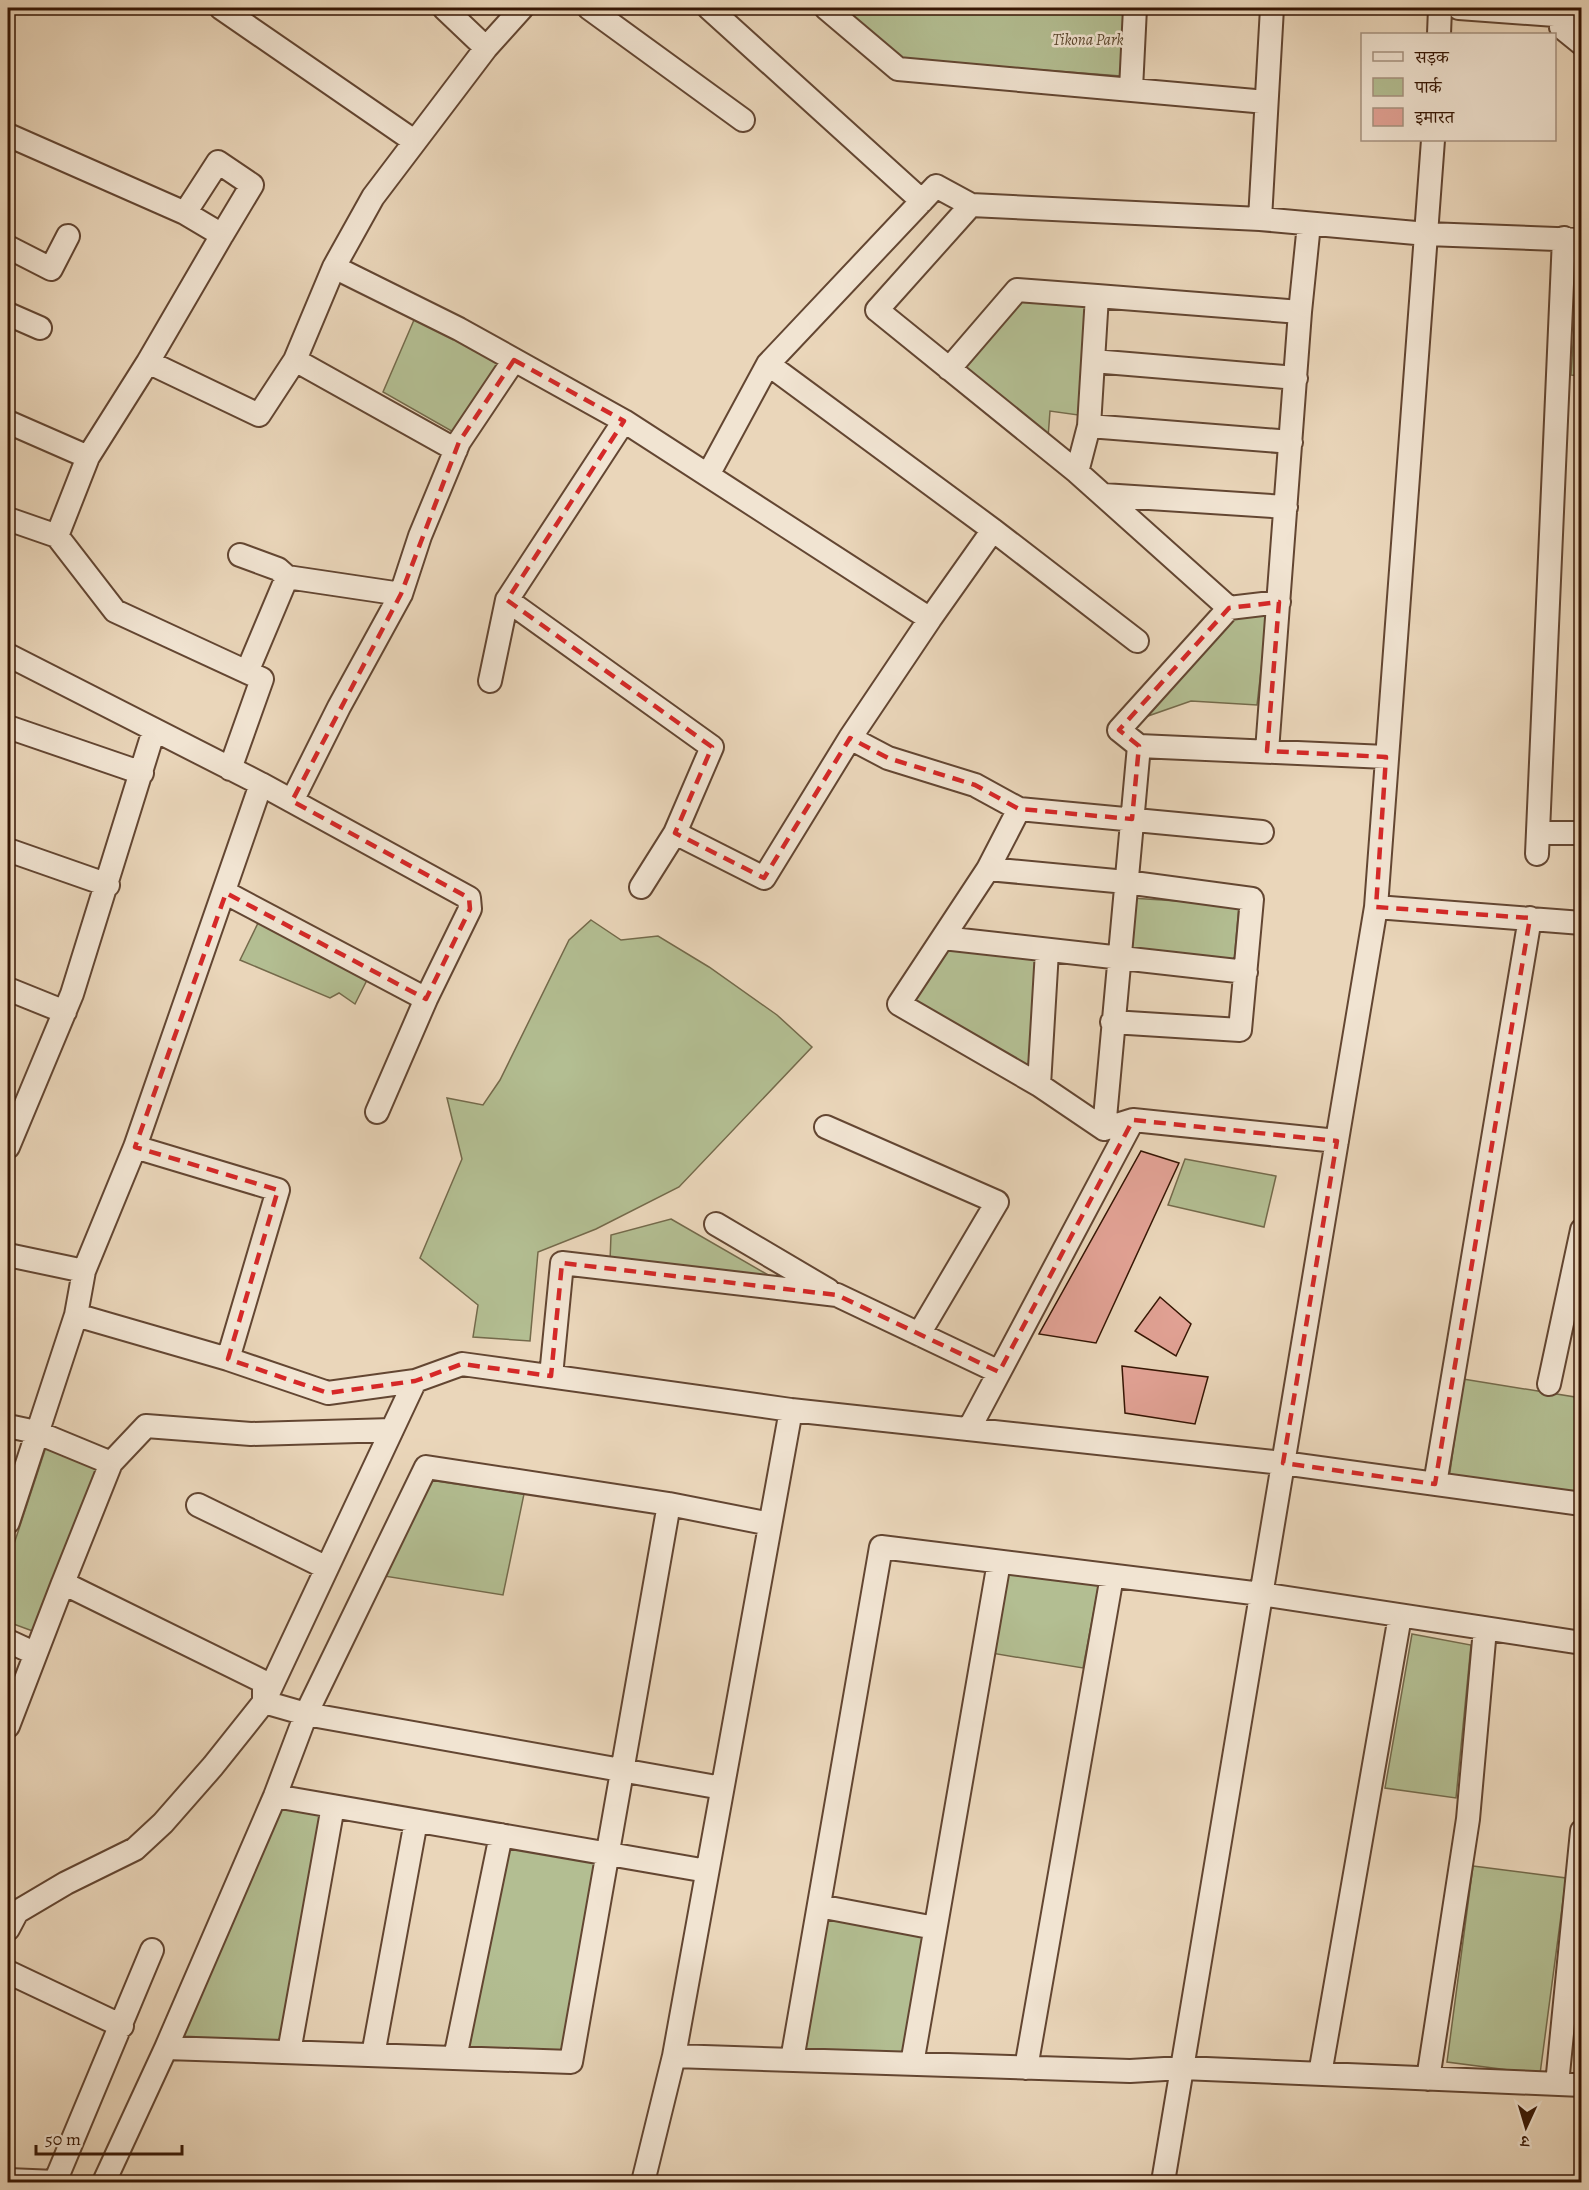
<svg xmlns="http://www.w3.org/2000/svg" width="1589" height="2190" font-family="Alegreya,'Noto Serif Devanagari',serif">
<rect width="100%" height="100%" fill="#ead6ba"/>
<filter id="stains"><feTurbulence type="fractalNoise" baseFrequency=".00333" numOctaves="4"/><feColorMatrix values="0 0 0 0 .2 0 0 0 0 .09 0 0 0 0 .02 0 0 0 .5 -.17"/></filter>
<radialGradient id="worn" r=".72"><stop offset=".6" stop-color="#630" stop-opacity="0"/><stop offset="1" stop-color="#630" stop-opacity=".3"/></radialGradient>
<!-- green -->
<path fill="#b3be92" stroke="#746a4b" stroke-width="1.5" d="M 843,8 L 1124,8 L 1121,76 L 901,59 Z
M 1579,250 L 1581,250 L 1581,376 L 1571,375 Z
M 1020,297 L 1087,302 L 1078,415 L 1050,411 L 1048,438 L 961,367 Z
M 417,313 L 506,362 L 455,433 L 383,392 Z
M 1268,610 L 1257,705 L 1191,701 L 1148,716 L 1234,617 Z
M 1131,898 L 1239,905 L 1234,962 L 1130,952 Z
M 261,917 L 369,976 L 355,1004 L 339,993 L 330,998 L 240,960 Z
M 591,920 L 621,940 L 658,936 L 709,967 L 777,1015 L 812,1047 L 679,1187 L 596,1229 L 538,1252 L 530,1341 L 473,1337 L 478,1305 L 420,1258 L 462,1159 L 447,1098 L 483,1105 L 500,1080 L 569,940 Z
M 945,945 L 1042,958 L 1034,1071 L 907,1002 Z
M 1185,1159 L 1276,1176 L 1264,1227 L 1168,1205 Z
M 671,1219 L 782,1283 L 610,1261 L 611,1235 Z
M 1463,1379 L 1581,1398 L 1581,1495 L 1449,1479 Z
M 46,1447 L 102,1470 L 38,1633 L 8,1622 L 8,1562 Z
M 429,1480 L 524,1494 L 503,1595 L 384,1576 Z
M 1005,1571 L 1099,1584 L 1083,1668 L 991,1653 Z
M 1412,1634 L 1471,1645 L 1456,1798 L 1385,1788 Z
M 277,1797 L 326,1811 L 284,2044 L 177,2039 Z
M 500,1842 L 598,1859 L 563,2053 L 465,2049 Z
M 1473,1866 L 1566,1878 L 1540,2074 L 1447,2062 Z
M 825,1916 L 924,1933 L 902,2056 L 802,2055 Z"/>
<!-- building -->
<path fill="#e2a295" stroke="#361604" stroke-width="1.5" d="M 1141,1151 L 1179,1163 L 1096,1343 L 1039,1334 Z
M 1160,1297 L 1191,1324 L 1176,1356 L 1135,1331 Z
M 1122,1366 L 1208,1377 L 1195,1424 L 1125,1413 Z"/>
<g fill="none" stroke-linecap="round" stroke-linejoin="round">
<!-- minor casing -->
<g stroke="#634632" stroke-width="26">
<path id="minor" d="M 221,8 L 414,141
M 444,8 L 486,48
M 589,8 L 743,120
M 709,8 L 922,201
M 826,8 L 898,69 L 1266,102
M 1459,8 L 1582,17
M 1563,15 L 1561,27 L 1582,44
M 1439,34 L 1440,8
M 1131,89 L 1135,8
M 8,135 L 185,213 L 222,235 L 252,185 L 218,162 L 185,213
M 971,205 L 877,310 L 1077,472 L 1229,608 L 1119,730 L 1139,746 L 1386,757
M 1260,219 L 1272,8
M 8,247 L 51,269 L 68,236
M 334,267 L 459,329 L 624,421
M 1097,296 L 1300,312
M 8,314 L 40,328
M 295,360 L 456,450
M 1093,361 L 1296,378
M 148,362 L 222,235
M 768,364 L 993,530 L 1137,641
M 949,369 L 1017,290 L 1097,296 L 1089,426 L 1077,472
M 624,421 L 930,619 L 850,738 L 764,878 L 675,833 L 712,747 L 507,600 Z
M 8,422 L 88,457 L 148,362 L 259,415 L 295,360 L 334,267 L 373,197 L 486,48 L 522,8
M 1089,426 L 1291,442
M 708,475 L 768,364 L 936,186 L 971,205 L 1260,219 L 1427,234 L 1582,240
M 1103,495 L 1286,507
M 8,519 L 57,536 L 115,611 L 262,679 L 230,769
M 57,536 L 88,457
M 240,555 L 278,569 L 287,577 L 401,594
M 1229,608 L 1279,602
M 930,619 L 993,530
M 8,655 L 261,784 L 135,1147 L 84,1271 L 76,1315 L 228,1359 L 328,1393 L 415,1381 L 462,1364 L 791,1410 L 1283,1463 L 1582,1504
M 247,672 L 287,577
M 490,681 L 507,600
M 8,727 L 142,773
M 850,738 L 888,758 L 975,785 L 1019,809 L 988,869 L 899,1004 L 1039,1085 L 1104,1129 L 1133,1120 L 1337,1141
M 1267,751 L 1300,312 L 1309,224
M 261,784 L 469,898 L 470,909 L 426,999 L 377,1112
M 292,801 L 339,707 L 401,594 L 420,536 L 459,442 L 514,360
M 1019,809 L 1262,832
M 1539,830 L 1542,833 L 1582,833
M 8,850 L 108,885
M 1537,854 L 1564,238
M 988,869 L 1126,882 L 1252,899 L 1240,1030 L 1112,1022
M 641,887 L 675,833
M 226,893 L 426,999
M 1376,907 L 1582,923
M 943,938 L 1246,972
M 8,989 L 65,1012
M 1039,1085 L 1047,951
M 826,1127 L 997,1202 L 919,1334
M 1104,1129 L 1139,746
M 8,1147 L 72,994 L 154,730
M 135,1147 L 278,1190 L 228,1359
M 716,1224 L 828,1290
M 8,1255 L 84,1271
M 551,1376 L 562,1263 L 837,1295 L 999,1372
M 1549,1384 L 1582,1230
M 8,1426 L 36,1432 L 111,1463 L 63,1583
M 969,1429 L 1133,1120
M 111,1463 L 146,1426 L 251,1434 L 392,1430
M 1435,1484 L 1530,918
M 198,1505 L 327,1568
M 8,1522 L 76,1315
M 8,1641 L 34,1653
M 264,1702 L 306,1714 L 722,1788
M 8,1726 L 63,1583 L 264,1682 L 264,1702
M 275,1796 L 707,1871
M 819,1906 L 935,1928
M 8,1929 L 17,1912 L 66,1883 L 135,1849 L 163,1823 L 213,1766 L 264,1702 L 415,1381
M 8,1972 L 122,2026
M 166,2048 L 275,1796 L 306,1714 L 426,1467 L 669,1504
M 289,2052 L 333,1806
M 373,2055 L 416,1821
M 674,2056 L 1130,2071 L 1182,2068 L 1582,2085
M 455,2058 L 501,1835
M 792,2060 L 881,1547 L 1261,1594 L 1582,1643
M 912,2064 L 999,1562
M 1026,2068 L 1112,1576
M 1320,2074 L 1400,1616
M 1428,2079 L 1468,1819 L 1485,1629
M 1557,2084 L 1582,1831
M 8,2180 L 56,2182
M 55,2182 L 152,1950
M 104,2182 L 166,2048 L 571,2062 L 669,1504 L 770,1524
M 643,2182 L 674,2056 L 791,1410
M 1163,2182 L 1376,907 L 1433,140"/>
</g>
<!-- minor -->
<use href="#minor" stroke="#f1e4d2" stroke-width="22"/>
</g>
<!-- marked area -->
<path fill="none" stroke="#d62828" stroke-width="4.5" stroke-dasharray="12 8" stroke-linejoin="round" d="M 514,360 L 624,421 L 507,600 L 712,747 L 675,833 L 764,878 L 850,738 L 888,758 L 975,785 L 1019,809 L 1132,819 L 1139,746 L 1119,730 L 1229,608 L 1279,602 L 1267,751 L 1386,757 L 1376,907 L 1530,918 L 1435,1484 L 1283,1463 L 1337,1141 L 1133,1120 L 999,1372 L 837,1295 L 562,1263 L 551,1376 L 462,1364 L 415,1381 L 328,1393 L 228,1359 L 278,1190 L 135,1147 L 226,893 L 426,999 L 470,909 L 469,898 L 292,801 L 401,594 L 459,442 Z"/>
<g text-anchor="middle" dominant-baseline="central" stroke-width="5" stroke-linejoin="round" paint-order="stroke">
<!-- park labels -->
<g font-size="16" font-style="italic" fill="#5c482f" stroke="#f1e4d2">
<text x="1088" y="40">Tikona Park</text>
</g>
</g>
<!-- margin -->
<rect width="1589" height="2190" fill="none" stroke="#ead6ba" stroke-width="30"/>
<rect x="9" y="9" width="1571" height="2172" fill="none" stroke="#361604" stroke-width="3"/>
<rect x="15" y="15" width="1559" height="2160" fill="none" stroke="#361604" stroke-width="1.5"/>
<!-- legend -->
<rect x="1361" y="33" width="195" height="108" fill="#f1e4d2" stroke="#a69280" stroke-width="1.5"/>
<rect x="1373" y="52" width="30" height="9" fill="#f1e4d2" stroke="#a69280" stroke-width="1.5"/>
<text x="1415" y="63" font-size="18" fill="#361604">सड़क</text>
<rect x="1373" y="78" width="30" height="18" fill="#b3be92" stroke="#a69280" stroke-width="1.5"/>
<text x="1415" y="93" font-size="18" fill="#361604">पार्क</text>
<rect x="1373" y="108" width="30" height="18" fill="#e2a295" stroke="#a69280" stroke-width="1.5"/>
<text x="1415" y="123" font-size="18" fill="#361604">इमारत</text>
<!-- north arrow -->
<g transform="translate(1526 2127) rotate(184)" stroke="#f1e4d2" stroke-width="4.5" paint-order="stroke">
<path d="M0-4.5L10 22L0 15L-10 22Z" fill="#361604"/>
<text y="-9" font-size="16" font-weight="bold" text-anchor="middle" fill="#361604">उ</text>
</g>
<!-- scale -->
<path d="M36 2145v9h146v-9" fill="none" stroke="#361604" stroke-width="3"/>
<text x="45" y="2145" font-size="18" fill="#361604" stroke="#f1e4d2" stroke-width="4.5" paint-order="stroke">50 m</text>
<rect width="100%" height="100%" filter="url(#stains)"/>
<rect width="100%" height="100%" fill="url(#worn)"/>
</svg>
